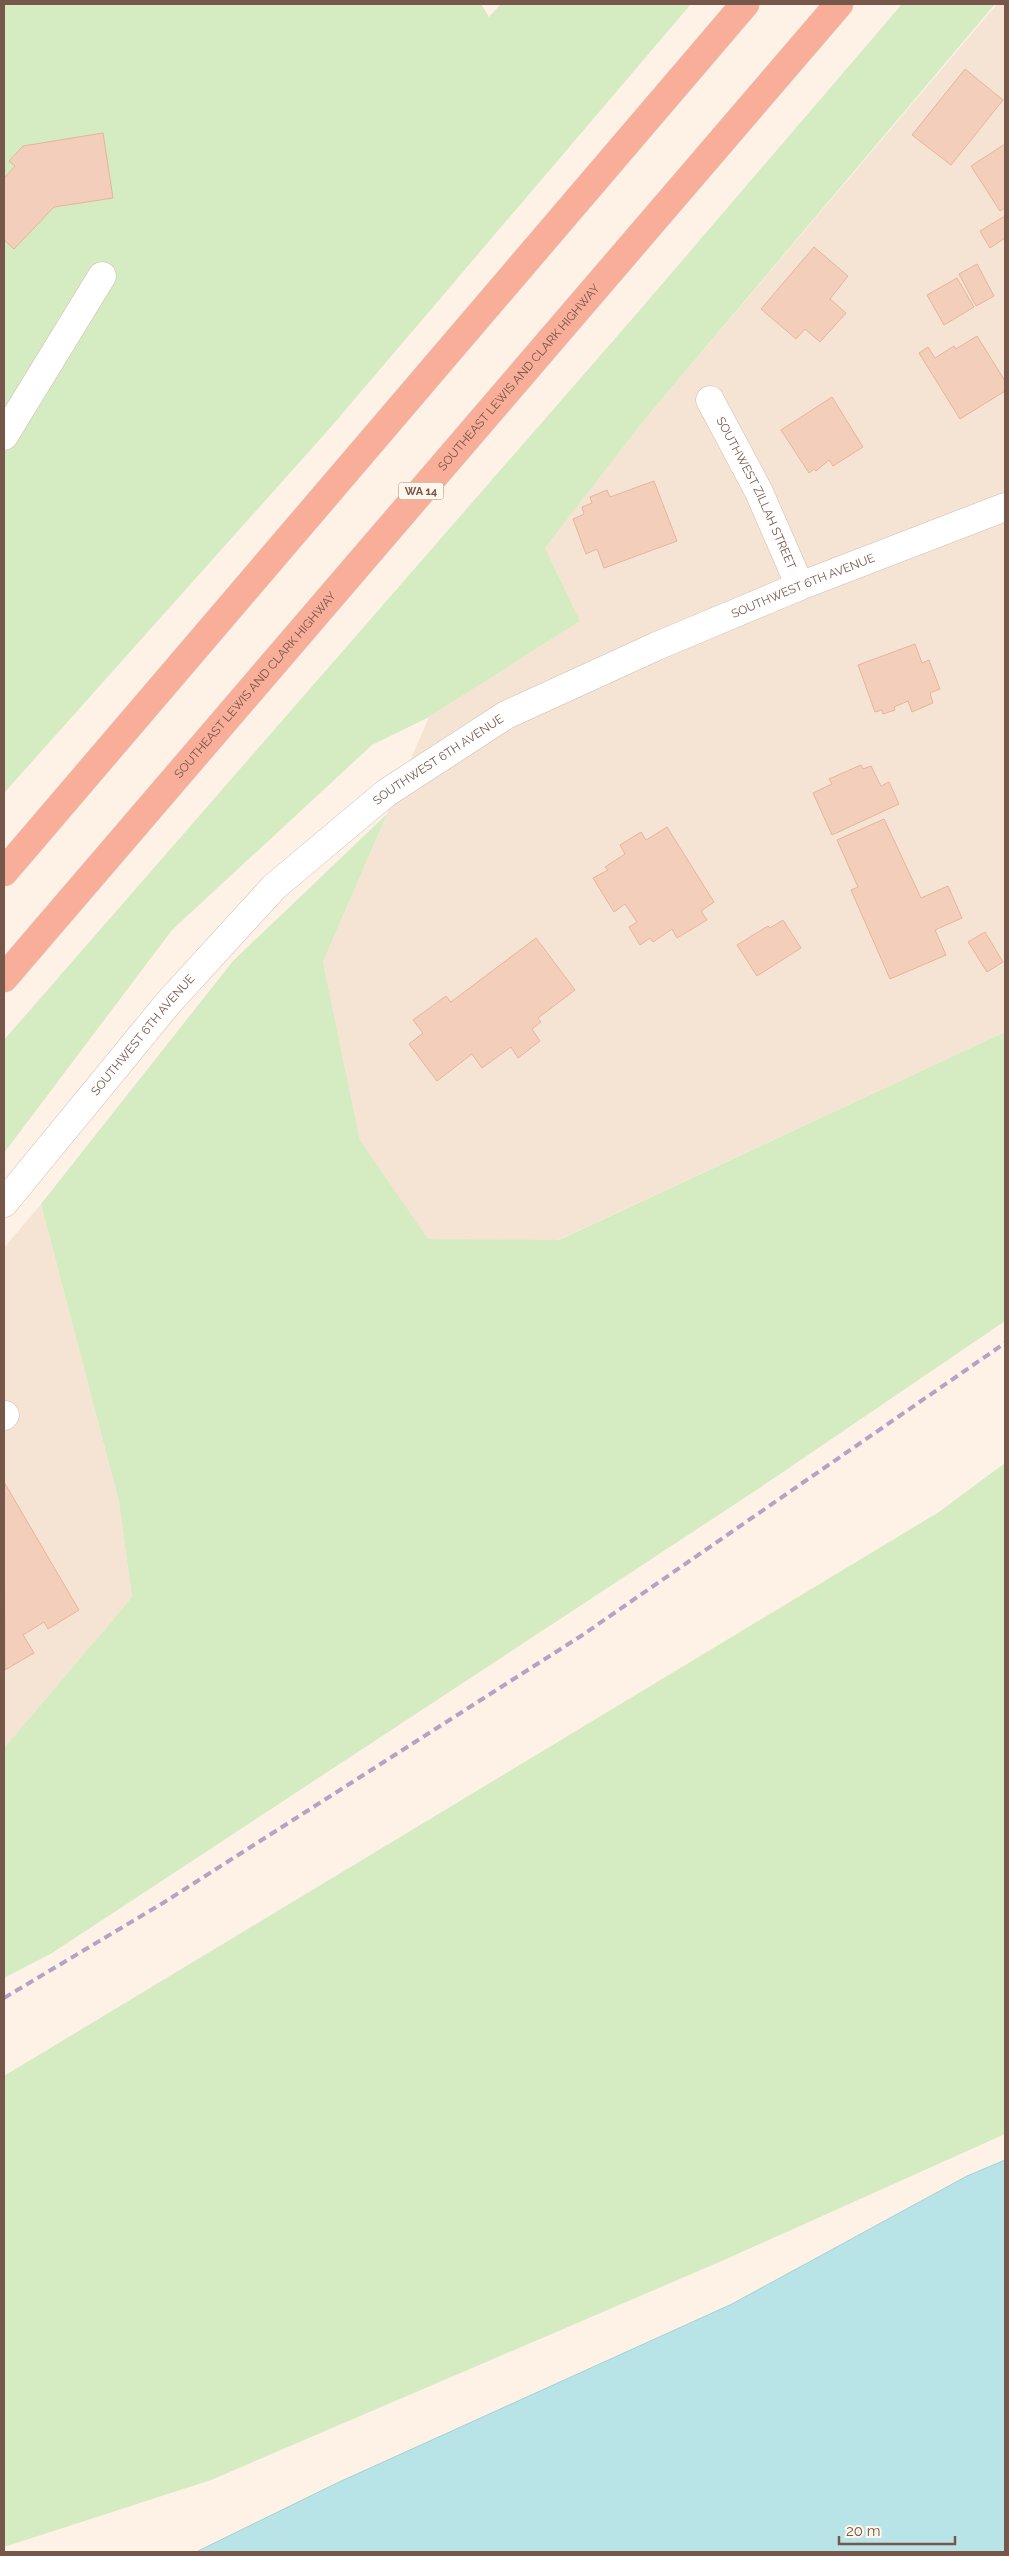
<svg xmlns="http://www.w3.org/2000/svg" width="1009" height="2556" font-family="Raleway,sans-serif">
<rect width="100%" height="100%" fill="#fdf2e5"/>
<!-- residential -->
<path fill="#f5e4d3" d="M 997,4 L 1005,4 L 1005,1032 L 558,1240 L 428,1240 L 360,1140 L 323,962 L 429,717 L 580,621 L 545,548 L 645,419 Z
M 41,1204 L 119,1502 L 132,1597 L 4,1748 L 4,1248 Z"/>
<!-- green -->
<path fill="#d5ebc2" d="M 4,4 L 481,4 L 489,17 L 501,4 L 691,4 L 330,428 L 4,793 Z
M 902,4 L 995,4 L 645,419 L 545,548 L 580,621 L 429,717 L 372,745 L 172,930 L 4,1153 L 4,1040 L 639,311 Z
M 387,814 L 323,962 L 360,1140 L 428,1239 L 559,1240 L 1005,1032 L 1005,1321 L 761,1487 L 52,1953 L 4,1978 L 4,1748 L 132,1597 L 119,1502 L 41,1204 L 233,961 Z
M 1005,1463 L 1005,2134 L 724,2260 L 211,2480 L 4,2547 L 4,2076 L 939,1512 Z"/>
<!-- water -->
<path fill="#b8e3e7" stroke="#9ed3da" d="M 1005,2160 L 1005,2552 L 196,2552 L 337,2483 L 732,2304 L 967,2176 Z"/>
<!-- building -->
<path fill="#f3cfbb" stroke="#e7b49b" d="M 965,69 L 1003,100 L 951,165 L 912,135 Z
M 103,133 L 113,198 L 54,207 L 14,249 L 4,240 L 4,178 L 15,166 L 9,161 L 23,146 Z
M 1005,144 L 1005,208 L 1000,211 L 971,166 Z
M 1005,216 L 1005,238 L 990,248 L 980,231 Z
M 814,247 L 848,276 L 830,299 L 846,313 L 820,342 L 805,329 L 796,339 L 761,309 Z
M 977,264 L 994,296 L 976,306 L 959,274 Z
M 957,278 L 974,307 L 944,325 L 927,295 Z
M 977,336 L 1005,381 L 1005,391 L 960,419 L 919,353 L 928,347 L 935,358 L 954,346 L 956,349 Z
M 832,397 L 863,447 L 833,466 L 829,460 L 816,471 L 814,469 L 809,473 L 781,430 Z
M 654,481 L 677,541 L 604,568 L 597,549 L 586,554 L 573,519 L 584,514 L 582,507 L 592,503 L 590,497 L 607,490 L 610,497 Z
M 915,644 L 922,663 L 929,660 L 940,689 L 930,693 L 933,703 L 912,712 L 908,701 L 894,707 L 895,710 L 883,714 L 882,710 L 875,712 L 858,665 Z
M 861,765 L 863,769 L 871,766 L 881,786 L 889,782 L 899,804 L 832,835 L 813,793 L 832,784 L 829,779 Z
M 884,819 L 921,898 L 948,886 L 962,918 L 935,930 L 946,955 L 890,979 L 851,890 L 858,887 L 837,840 Z
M 667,827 L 714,902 L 701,911 L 707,920 L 677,938 L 672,929 L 653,942 L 650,938 L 640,945 L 629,927 L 637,922 L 625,904 L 614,912 L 593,878 L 608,870 L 605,867 L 625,854 L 620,845 L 641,832 L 646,840 Z
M 783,920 L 801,948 L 757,976 L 737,945 L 768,926 L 770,928 Z
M 985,932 L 1003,962 L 987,972 L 968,942 Z
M 536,938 L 575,990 L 538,1018 L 541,1022 L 532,1029 L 540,1041 L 518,1058 L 511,1047 L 482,1068 L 472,1054 L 437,1081 L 409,1044 L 423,1033 L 413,1020 L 446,996 L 451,1002 Z
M 4,1482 L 79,1610 L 48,1629 L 44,1622 L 23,1635 L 34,1653 L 5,1670 Z"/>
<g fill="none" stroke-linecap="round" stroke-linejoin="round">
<!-- minor casing -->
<g stroke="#d1bbad" stroke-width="29">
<g id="minor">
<path id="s1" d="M 710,400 L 759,492 L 800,586"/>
<path d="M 4,436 L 102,276"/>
<path id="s2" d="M 4,1203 L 169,1002 L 274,887 L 386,793 L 506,715 L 657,646 L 800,586 L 1005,507"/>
<path d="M 4,1416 L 5,1415"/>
</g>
</g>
<!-- highway casing -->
<g stroke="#d9d0cc" stroke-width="29">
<g id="highway">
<path d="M 4,872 L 745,4"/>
<path id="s3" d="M 4,978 L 839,4"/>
</g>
</g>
<!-- minor -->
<use href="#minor" stroke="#fff" stroke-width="28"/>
<!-- highway -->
<use href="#highway" stroke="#f9ae9a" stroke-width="28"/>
<!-- rail -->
<path stroke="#b4a2c7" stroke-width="4" stroke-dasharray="8 5" stroke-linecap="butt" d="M 4,1998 L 163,1903 L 581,1636 L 1005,1343"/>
</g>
<g text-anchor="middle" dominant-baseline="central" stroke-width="5" stroke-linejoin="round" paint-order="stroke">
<!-- shield labels -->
<rect fill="#fff6ec" stroke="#a0877a" stroke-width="1" x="398.5" y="482.5" width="45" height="17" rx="4"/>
<g font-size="11" font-weight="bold" fill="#775749">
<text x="421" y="491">WA 14</text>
</g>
<!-- street labels -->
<g font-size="12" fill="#775749" stroke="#fff6ec">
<text stroke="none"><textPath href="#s3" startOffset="791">SOUTHEAST LEWIS AND CLARK HIGHWAY</textPath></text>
<text stroke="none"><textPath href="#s1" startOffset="104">SOUTHWEST ZILLAH STREET</textPath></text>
<text stroke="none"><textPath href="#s2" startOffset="1029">SOUTHWEST 6TH AVENUE</textPath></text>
<text stroke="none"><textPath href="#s3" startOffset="386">SOUTHEAST LEWIS AND CLARK HIGHWAY</textPath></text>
<text stroke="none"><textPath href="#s2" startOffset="624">SOUTHWEST 6TH AVENUE</textPath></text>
<text stroke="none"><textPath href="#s2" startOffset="218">SOUTHWEST 6TH AVENUE</textPath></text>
</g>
</g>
<!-- border -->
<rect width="1009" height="2556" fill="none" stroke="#775749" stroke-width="10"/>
<!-- scale -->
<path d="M839 2536v8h116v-8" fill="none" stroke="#775749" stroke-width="2.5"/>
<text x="846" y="2536" font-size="15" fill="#775749" stroke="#fff6ec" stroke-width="4" paint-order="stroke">20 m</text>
</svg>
